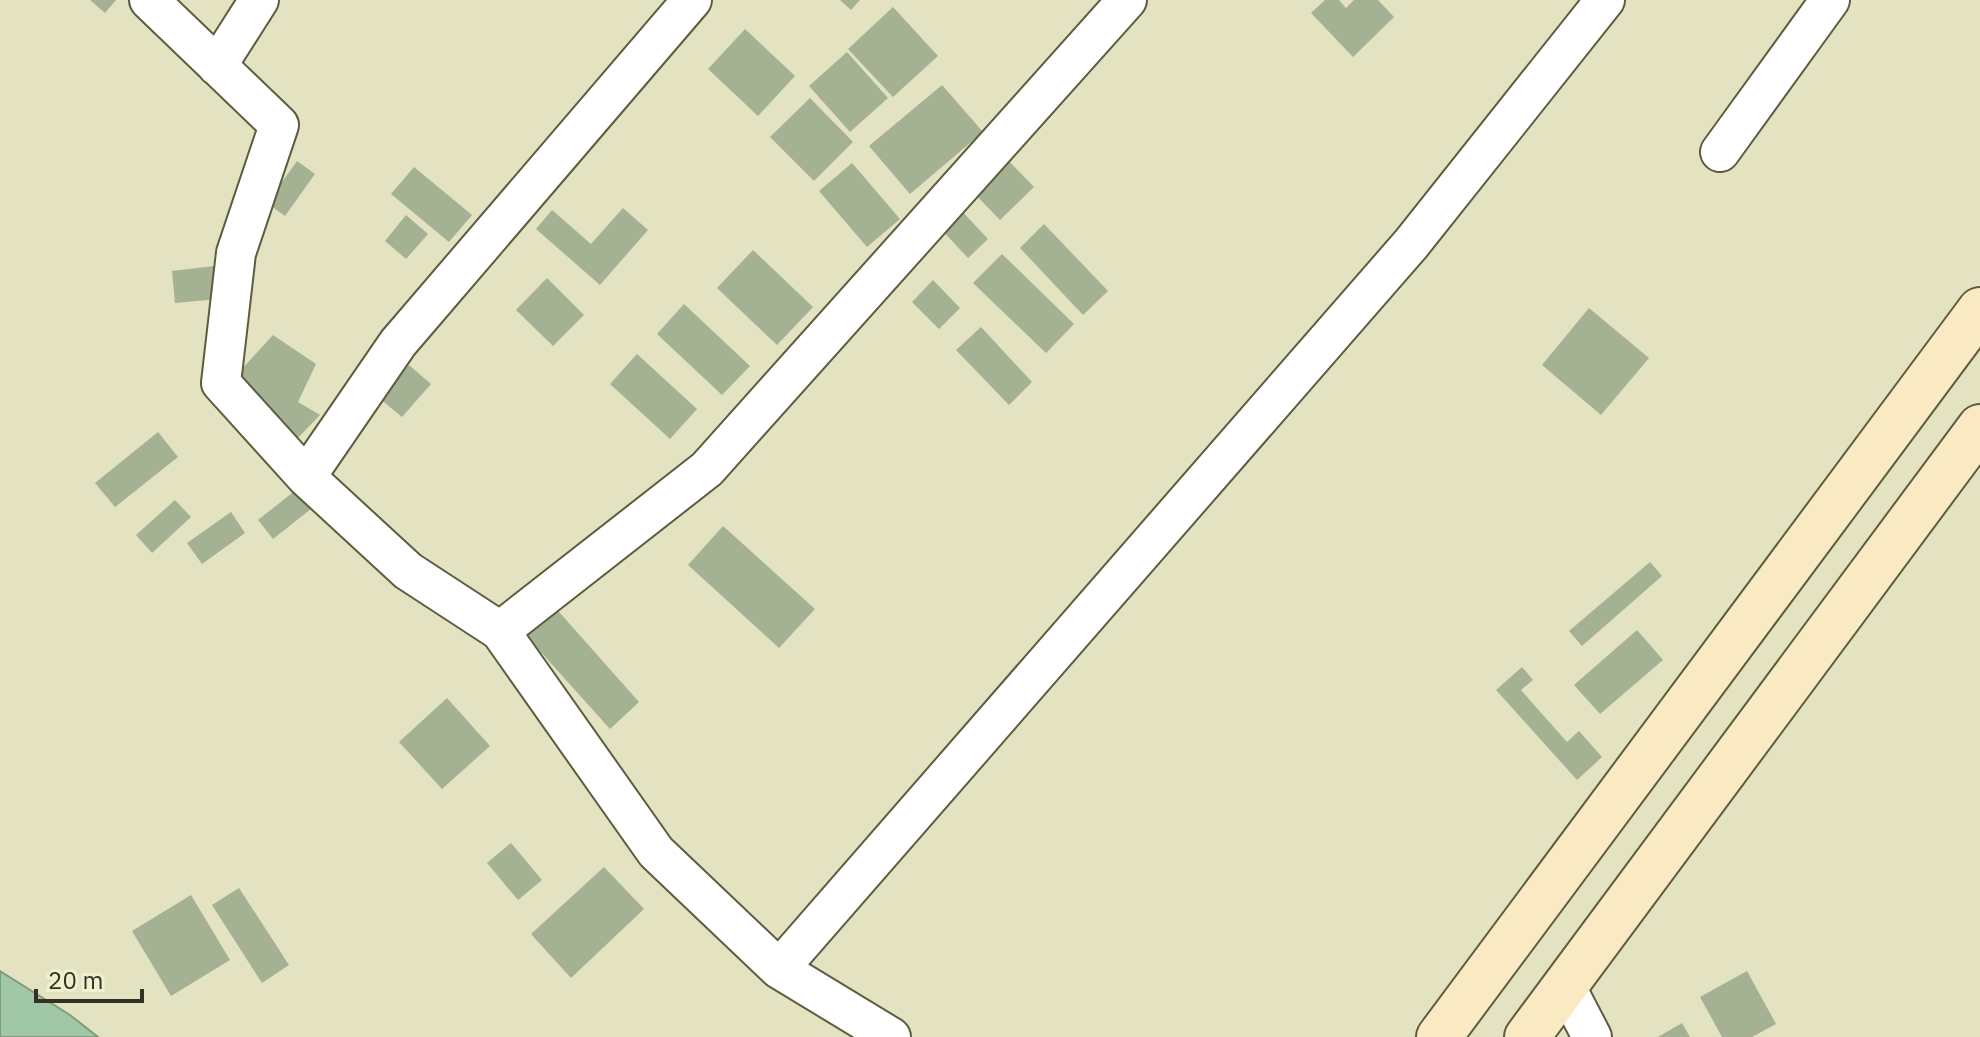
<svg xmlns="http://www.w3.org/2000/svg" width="1980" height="1037" font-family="'IBM Plex Sans',sans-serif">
<rect width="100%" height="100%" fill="#e3e2c1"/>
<!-- water -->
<path fill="#a1c8a6" stroke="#809b7f" stroke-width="2" d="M 0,971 L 70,1015 L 98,1037 L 0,1037 Z"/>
<!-- building -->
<path fill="#a4b193" d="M 90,0 L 116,0 L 105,13 Z
M 840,0 L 860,0 L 851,10 Z
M 1325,0 L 1339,0 L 1346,8 L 1354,0 L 1378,0 L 1394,17 L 1353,57 L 1311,13 Z
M 893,7 L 938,56 L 893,97 L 848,49 Z
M 745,29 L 795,76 L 758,116 L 708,69 Z
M 847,52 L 888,98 L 850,132 L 809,86 Z
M 942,85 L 983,132 L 910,194 L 869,146 Z
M 810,98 L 853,142 L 814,181 L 770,137 Z
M 1005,157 L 1034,187 L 1000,220 L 971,190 Z
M 297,161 L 315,174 L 285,216 L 267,203 Z
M 852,163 L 900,219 L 867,247 L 819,191 Z
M 414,167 L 472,215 L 449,242 L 391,194 Z
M 623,208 L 648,230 L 600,285 L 536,229 L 552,210 L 591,244 Z
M 959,208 L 988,239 L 968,258 L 939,227 Z
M 406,215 L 428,234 L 406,259 L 385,241 Z
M 1044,224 L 1108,291 L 1083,315 L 1020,248 Z
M 753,250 L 813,307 L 777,345 L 717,288 Z
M 1002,254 L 1074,324 L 1046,353 L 973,283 Z
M 214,266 L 218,299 L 175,303 L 172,271 Z
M 547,278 L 584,315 L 553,346 L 516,310 Z
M 933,280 L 960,308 L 939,329 L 912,302 Z
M 684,304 L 750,366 L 722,395 L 657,334 Z
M 1589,308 L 1649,358 L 1601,415 L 1542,365 Z
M 981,327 L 1032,382 L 1009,405 L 956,350 Z
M 273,335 L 316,364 L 298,402 L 320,415 L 289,447 L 246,404 L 241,370 Z
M 637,354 L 697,409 L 670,439 L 610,384 Z
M 409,365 L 431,384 L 402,417 L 379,398 Z
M 158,432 L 178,457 L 115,507 L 95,483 Z
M 301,486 L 316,505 L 273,539 L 258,520 Z
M 175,500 L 191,517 L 152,553 L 136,535 Z
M 231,512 L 245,533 L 202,564 L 187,543 Z
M 723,526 L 815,609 L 779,648 L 688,565 Z
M 1650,562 L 1662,576 L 1582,646 L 1569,631 Z
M 552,604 L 639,702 L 610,729 L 522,631 Z
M 1637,630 L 1663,660 L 1600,714 L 1574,685 Z
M 1522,667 L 1533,680 L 1521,690 L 1567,742 L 1579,731 L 1602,757 L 1577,780 L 1496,690 Z
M 447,698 L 490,746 L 442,789 L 399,742 Z
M 511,843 L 542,880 L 518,900 L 487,863 Z
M 604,867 L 644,909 L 571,978 L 531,934 Z
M 239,888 L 289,965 L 262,983 L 212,905 Z
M 191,895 L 230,960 L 171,996 L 132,931 Z
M 1747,971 L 1776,1024 L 1752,1037 L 1722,1037 L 1700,997 Z
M 1682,1023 L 1690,1037 L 1658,1037 Z"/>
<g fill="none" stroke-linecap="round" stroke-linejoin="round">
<!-- street casing -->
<g stroke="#5d5c3f" stroke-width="42">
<path id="street" d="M 149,0 L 279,125 L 236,253 L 221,383 L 306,477 L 408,571 L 500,631 L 656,852 L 779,969 L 891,1037
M 217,66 L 259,0
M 1720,152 L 1830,0
M 306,477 L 398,343 L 692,0
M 500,631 L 707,469 L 1127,0
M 779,969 L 1411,244 L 1605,0
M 1565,985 L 1592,1037"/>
</g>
<!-- secondary casing -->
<g stroke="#5d5c3f" stroke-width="48">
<path id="secondary" d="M 1439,1037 L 1980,310
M 1527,1037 L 1980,427"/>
</g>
<!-- street -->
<use href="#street" stroke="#fff" stroke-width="38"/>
<!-- secondary -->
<use href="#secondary" stroke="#faeac4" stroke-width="44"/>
</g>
<!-- scale -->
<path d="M36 989v12h106v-12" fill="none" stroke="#323124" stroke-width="4"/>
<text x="48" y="989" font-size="24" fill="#323124" stroke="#f0f0ce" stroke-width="6" paint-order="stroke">20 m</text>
</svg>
